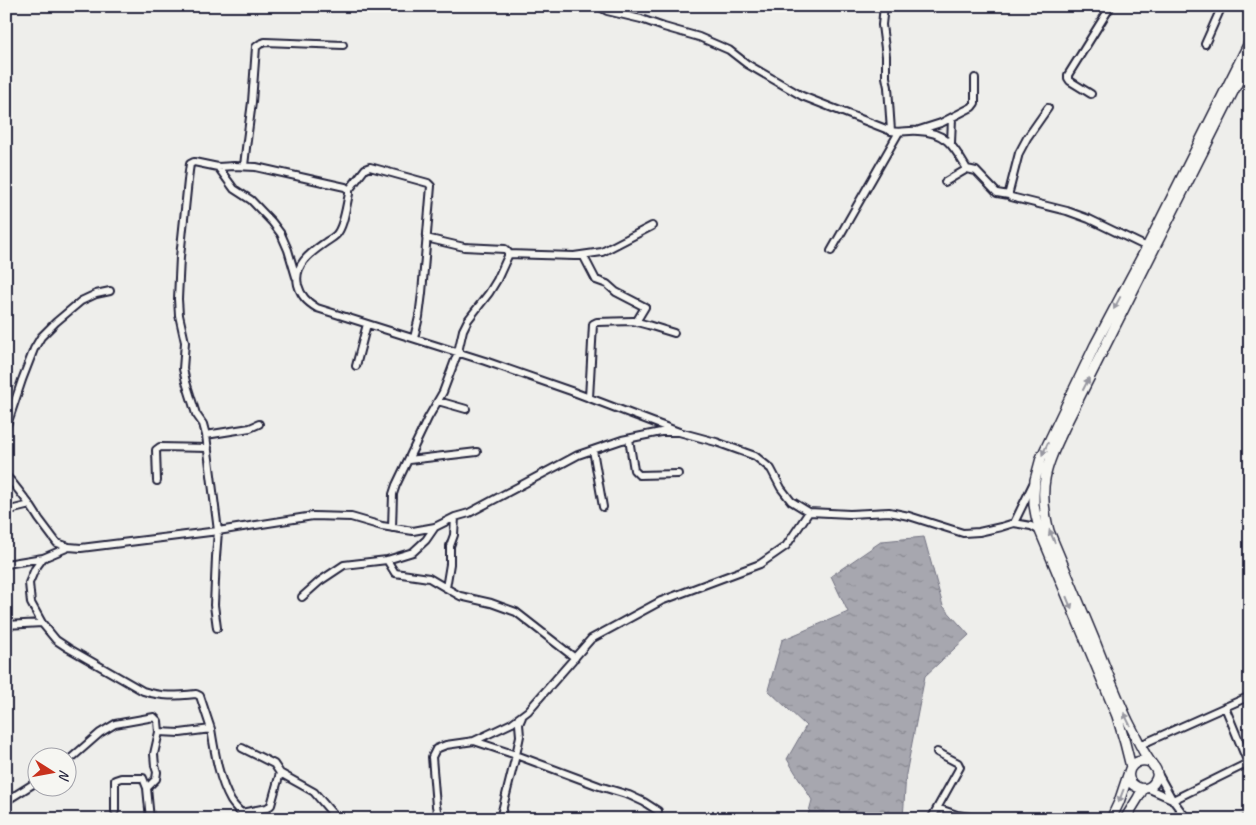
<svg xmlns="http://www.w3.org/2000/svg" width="1256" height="825" font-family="Caveat,sans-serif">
<defs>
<pattern id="water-ripples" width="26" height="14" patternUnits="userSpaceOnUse" patternTransform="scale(1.25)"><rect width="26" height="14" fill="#a7a7af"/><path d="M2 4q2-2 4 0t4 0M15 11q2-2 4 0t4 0" fill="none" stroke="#888890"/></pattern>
</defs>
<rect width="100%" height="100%" fill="#eeeeeb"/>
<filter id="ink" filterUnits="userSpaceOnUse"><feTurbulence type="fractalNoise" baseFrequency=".02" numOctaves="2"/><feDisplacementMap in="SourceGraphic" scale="10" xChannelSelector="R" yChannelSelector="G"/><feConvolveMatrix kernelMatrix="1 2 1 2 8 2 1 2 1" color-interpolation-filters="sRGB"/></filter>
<g filter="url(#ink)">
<!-- water -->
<path fill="url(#water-ripples)" stroke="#727281" d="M 924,537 L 943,606 L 969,635 L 925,676 L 906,774 L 903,819 L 807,819 L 812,800 L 787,759 L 806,726 L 768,690 L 782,640 L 848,612 L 831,576 L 882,541 Z"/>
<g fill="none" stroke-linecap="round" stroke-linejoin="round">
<!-- minor casing -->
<g stroke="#22223b" stroke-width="10">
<path id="minor" d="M 598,6 L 607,11 L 641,19 L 664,27 L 699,37 L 729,50 L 747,64 L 802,96 L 891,131 C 901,133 908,130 918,131 C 947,132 954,147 967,169 L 976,171 L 997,193 L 1009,195
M 884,6 L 882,25 L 886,56 L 886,77 L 888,87 L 891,131
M 1205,44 L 1222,6
M 1091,94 L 1070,81 L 1068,78 L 1068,75 L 1111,6
M 1048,108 L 1027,138 L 1019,153 L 1009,192 L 1009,195 L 1011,197 L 1067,211 L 1089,219 L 1147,247
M 919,130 L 941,123 L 972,107 L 975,103 L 975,78
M 951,143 L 952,118
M 244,166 L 246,148 L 252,102 L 256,47 L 260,44 L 265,42 L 343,45
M 218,167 L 234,189 L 251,200 L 272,222 L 281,234 L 288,250 L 296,277
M 945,182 L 967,169
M 349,190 L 365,169 L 370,167 L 428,183 L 431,186 L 422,293 L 419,317 L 414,338
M 831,251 L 899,132
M 508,254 L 574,256 L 602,252 L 652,226
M 583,255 L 596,280 L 607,284 L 616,292 L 645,307 L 636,322
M 356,366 L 367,324
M 589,398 L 593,324 L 597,322 L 633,321 L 648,325 L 674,333
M 438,401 L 466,409
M 6,428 L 22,380 L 34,349 L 41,337 L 56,322 L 81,301 L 96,294 L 110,291
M 206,435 L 250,428 L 259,424
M 629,439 L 634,470 L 639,475 L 678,474
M 593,450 L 603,507
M 409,460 L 477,452
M 6,476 L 12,482 L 30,505 L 39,519 L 57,543 L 69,547 L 81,548 L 218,531 L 313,516 L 351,517 L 382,526 L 413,531 L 435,527 L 455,517 L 469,513 L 578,455 L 622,440 L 661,432 L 679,432 L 716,442 L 755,456 L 771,469 L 781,488 L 791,501 L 809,512 L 850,514 L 889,512 L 909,516 L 963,533 L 979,532 L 1001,527 L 1014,523 L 1031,526 L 1040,531
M 157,481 L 156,450 L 160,447 L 208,448
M 6,511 L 30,505
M 455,517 L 454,535 L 450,546 L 450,564 L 446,588 L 460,596 L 491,603 L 516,612 L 575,658
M 1014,523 L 1033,484
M 392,528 L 393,494 L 396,485 L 428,418 L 443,392 L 458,352 L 463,330 L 468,320 L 489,293 L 497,280 L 508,256 L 508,252 L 505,249 L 464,247 L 426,238
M 69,547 L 43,558 L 35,569 L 29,583 L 31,603 L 42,623 L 56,640 L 68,648 L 143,691 C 163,697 175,696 196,694 L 200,696 L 211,729
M 387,560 L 395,573 L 429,578 L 446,588
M 6,564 L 43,558
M 302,597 L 320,581 L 344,565 L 387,560 L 413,552 L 426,540 L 435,527
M 6,625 L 42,623
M 217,628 L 214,605 L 216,557 L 218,531 L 206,435 L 203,424 L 196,414 L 186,382 L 183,369 L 185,342 L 179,315 L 178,299 L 180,257 L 189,171 L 190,164 L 194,162 L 218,167 L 234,166 L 256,167 L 345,187 L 349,190 L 349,194 C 346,206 344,227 336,235 C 333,238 329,240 326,242 C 312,252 293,264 298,285 C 301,296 307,302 317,308 L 485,361 L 571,391 L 679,432
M 1225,707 L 1248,763
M 159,732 L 180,733 L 211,729 C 215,754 219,780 231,801 C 234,806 238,809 241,813 L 267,808 L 271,805 L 280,773
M 474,741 L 516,755 L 599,786 L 629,795 L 644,802 L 658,811
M 1140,745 L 1250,696
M 242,748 L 274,764 L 280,773 L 314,792 L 337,819
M 68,761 L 100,733 L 115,724 L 154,717 L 158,721 L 159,732 L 154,754 L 155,766 L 157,772 L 156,779 L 147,788 L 150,819
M 1157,772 L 1172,799 L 1187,819
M 1147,788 L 1172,799
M 1173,800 L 1250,762
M 6,801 L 38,781
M 937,808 L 957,815 L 982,819
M 115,811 L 115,780 L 121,778 L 143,778 L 147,788
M 439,819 L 436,806 L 432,757 L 436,749 L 446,745 L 474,741 L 512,723 L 528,711 L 591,639 L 661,601 L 760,564 L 786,546 L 809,512
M 500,819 L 516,755 L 520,736 L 519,724 L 522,717
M 931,819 L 960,767 L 958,763 L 937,752
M 1245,819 L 1250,817"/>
</g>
<!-- major casing -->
<g stroke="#22223b" stroke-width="12">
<path id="major" d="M 1150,762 C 1131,755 1120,779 1137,787 C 1141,789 1147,789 1151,786 C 1155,783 1158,777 1157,773 C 1156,767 1152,765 1149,760 C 1141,749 1136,736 1129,723 C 1116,696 1105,667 1094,639 C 1079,603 1064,567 1049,531 C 1036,482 1048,463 1068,420 L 1250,58
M 1131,767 L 1125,743 L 1117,716 L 1040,531 L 1036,516 L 1034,505 L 1034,495 L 1035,480 L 1041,458 L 1095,345 L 1147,247 L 1250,41
M 1111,819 L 1119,802 L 1129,772
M 1125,819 L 1138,798 L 1143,789"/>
</g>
<!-- minor -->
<use href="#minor" stroke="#f6f6f2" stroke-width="6"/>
<!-- major -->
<use href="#major" stroke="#f6f6f2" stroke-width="9"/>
</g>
<!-- one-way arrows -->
<defs><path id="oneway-solid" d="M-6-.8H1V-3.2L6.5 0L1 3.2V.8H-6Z" transform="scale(1.25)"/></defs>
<g fill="#9797a0">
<use href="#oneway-solid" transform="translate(1117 303) rotate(118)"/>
<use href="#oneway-solid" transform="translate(1086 384) rotate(-63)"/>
<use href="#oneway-solid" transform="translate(1045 449) rotate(115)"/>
<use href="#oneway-solid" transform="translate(1052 536) rotate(-112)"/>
<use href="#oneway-solid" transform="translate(1069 603) rotate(68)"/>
<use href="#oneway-solid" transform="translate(1127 719) rotate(-116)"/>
<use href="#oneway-solid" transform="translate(1121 796) rotate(111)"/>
</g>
</g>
<!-- margin -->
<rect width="1256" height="825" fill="none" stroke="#f6f6f2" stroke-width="25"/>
<rect x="12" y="12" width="1231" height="800" fill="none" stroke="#22223b" stroke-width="2" filter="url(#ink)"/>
<!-- north arrow -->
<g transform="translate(52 772) rotate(101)"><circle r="24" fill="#f6f6f2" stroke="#a1a1a9"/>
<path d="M0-4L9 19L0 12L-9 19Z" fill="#c8321e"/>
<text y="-8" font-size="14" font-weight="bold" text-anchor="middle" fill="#22223b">N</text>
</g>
</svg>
